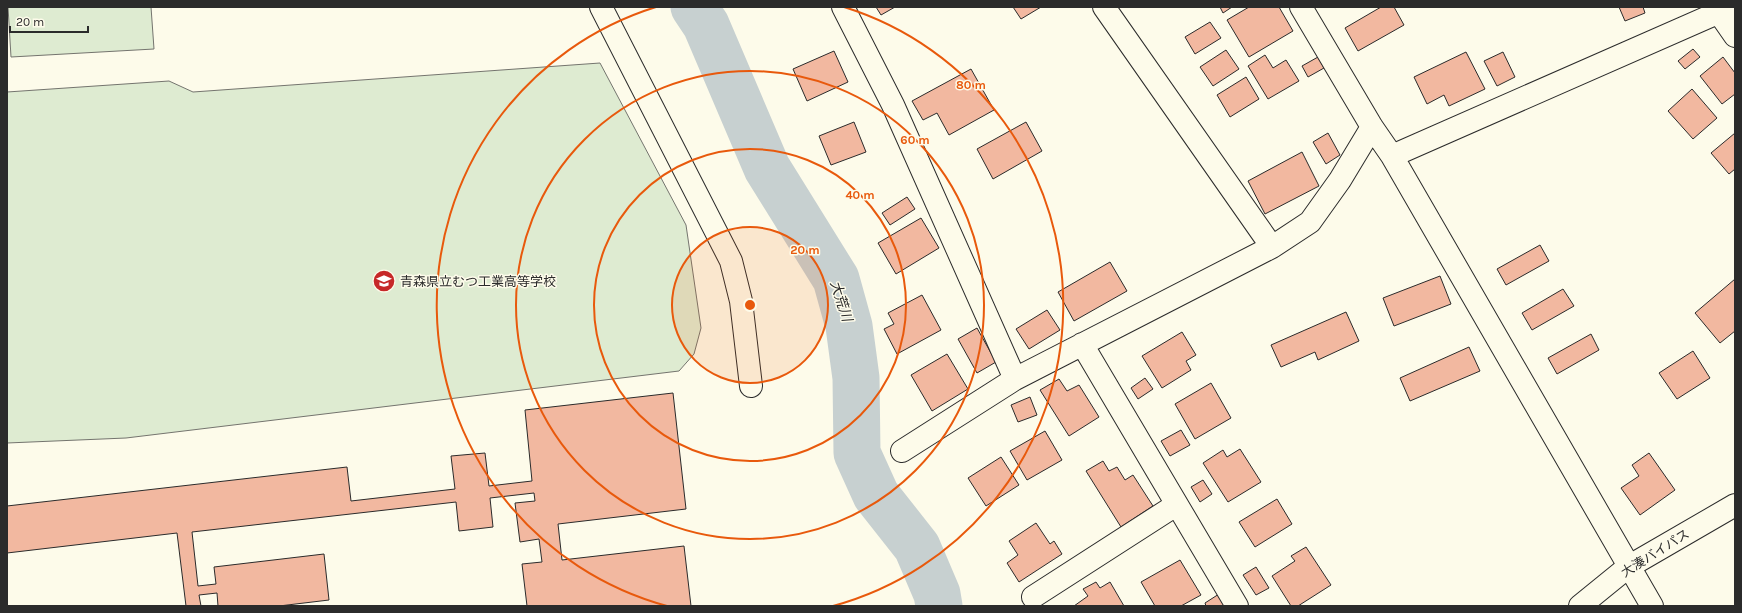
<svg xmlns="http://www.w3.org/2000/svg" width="1742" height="613" font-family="Karla,'Noto Sans JP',sans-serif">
<rect width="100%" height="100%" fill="#fdfbea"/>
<!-- green -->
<path fill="#deebd1" stroke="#74746e" d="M 8,7 L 151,7 L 154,49 L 11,57 Z
M 600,63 L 686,225 L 701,328 L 694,354 L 679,371 L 126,438 L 7,443 L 7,92 L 169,81 L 193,92 Z"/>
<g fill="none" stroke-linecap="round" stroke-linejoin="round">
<!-- river -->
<path stroke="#c7d0d0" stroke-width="47" d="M 694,7 L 706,25 L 767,168 L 836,279 L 849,326 L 856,378 L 857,453 L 876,495 L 917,547 L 937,594 L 939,606"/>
</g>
<!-- building -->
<path fill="#f2b8a0" stroke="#2b2b2b" d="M 876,7 L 895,7 L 881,15 Z
M 1013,7 L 1041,7 L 1021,19 Z
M 1220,7 L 1232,7 L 1223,13 Z
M 1249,7 L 1279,7 L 1293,31 L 1249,57 L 1227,20 Z
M 1381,7 L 1394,7 L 1404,25 L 1358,51 L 1345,28 Z
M 1619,7 L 1643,7 L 1645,13 L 1625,21 Z
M 1210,22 L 1221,38 L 1195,54 L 1185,37 Z
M 1693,49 L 1700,57 L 1685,69 L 1678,61 Z
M 1226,50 L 1239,69 L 1213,86 L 1200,67 Z
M 834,51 L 848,82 L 807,101 L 793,69 Z
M 1466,52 L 1485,89 L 1449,106 L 1444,95 L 1427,104 L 1414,77 Z
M 1503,52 L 1515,77 L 1497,86 L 1484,61 Z
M 1265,55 L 1273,68 L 1286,60 L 1299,81 L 1268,99 L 1248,66 Z
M 1318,57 L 1324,68 L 1308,77 L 1302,66 Z
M 1723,57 L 1735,73 L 1735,94 L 1722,104 L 1700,76 Z
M 971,69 L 994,110 L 949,135 L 937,113 L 923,120 L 912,101 Z
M 1246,77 L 1259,99 L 1230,117 L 1217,95 Z
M 1692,89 L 1717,118 L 1693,139 L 1668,111 Z
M 854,122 L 866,152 L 831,165 L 819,136 Z
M 1026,122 L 1042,151 L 993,179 L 977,149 Z
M 1328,133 L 1340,155 L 1326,164 L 1313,142 Z
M 1735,133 L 1735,169 L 1729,174 L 1711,153 Z
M 1302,152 L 1319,186 L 1265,214 L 1248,181 Z
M 907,197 L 915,209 L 890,225 L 882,213 Z
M 921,218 L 939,248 L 896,274 L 878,243 Z
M 1540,245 L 1549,261 L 1506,285 L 1497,269 Z
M 1110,262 L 1127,291 L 1074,321 L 1058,292 Z
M 1440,276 L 1451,304 L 1394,326 L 1383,298 Z
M 1735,279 L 1735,331 L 1720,343 L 1695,313 Z
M 1563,289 L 1574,306 L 1532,330 L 1522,313 Z
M 922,295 L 941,330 L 897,354 L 884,329 L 894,324 L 888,313 Z
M 1047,310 L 1060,330 L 1029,349 L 1016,329 Z
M 1346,312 L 1359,341 L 1318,360 L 1315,352 L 1281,367 L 1271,345 Z
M 977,328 L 996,362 L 977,373 L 958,339 Z
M 1182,332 L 1196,355 L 1186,361 L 1191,370 L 1162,388 L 1142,356 Z
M 1591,334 L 1599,350 L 1557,374 L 1548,358 Z
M 1469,347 L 1480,371 L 1410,401 L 1400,378 Z
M 1693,351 L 1710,378 L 1677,399 L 1659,373 Z
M 947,354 L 968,389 L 932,411 L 911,375 Z
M 1145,378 L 1153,389 L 1138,399 L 1131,388 Z
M 1059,379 L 1067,391 L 1079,385 L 1099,417 L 1069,436 L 1040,390 Z
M 1211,383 L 1231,418 L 1195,439 L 1175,404 Z
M 673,393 L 686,509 L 558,524 L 562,560 L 684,546 L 691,606 L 527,606 L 522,564 L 542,562 L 539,539 L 520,542 L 515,503 L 535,501 L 534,493 L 490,498 L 493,527 L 459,531 L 456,502 L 192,532 L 198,586 L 216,584 L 214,567 L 324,554 L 329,600 L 279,606 L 218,606 L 217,593 L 199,595 L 201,606 L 186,606 L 177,533 L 7,553 L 7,506 L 347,467 L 351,501 L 455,489 L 451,456 L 485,453 L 489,486 L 532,481 L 525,410 Z
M 1030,397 L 1037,415 L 1018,422 L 1011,405 Z
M 1181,430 L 1190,445 L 1170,456 L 1161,441 Z
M 1045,431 L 1062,460 L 1027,480 L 1010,451 Z
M 1240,449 L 1261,482 L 1228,502 L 1203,463 L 1223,450 L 1227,457 Z
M 1649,453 L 1675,490 L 1640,515 L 1621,488 L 1639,476 L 1632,465 Z
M 1001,457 L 1019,485 L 986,506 L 968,478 Z
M 1103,461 L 1109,471 L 1117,467 L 1125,480 L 1133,475 L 1153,506 L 1121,527 L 1086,471 Z
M 1203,480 L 1212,494 L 1200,502 L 1191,487 Z
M 1277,499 L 1292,524 L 1255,547 L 1239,522 Z
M 1036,523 L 1050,544 L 1054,541 L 1062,554 L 1019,582 L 1007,563 L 1018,555 L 1009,541 Z
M 1306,547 L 1331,585 L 1298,606 L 1291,606 L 1272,576 L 1295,561 L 1291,556 Z
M 1180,560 L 1201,595 L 1181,606 L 1155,606 L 1141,582 Z
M 1256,567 L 1269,588 L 1256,595 L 1243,575 Z
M 1096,582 L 1100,588 L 1110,582 L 1124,606 L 1074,606 L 1088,596 L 1083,589 Z
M 1219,594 L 1226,606 L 1206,606 L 1205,603 Z"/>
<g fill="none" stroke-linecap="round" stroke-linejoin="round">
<!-- minor casing -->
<g stroke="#2b2b2b" stroke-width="24">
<path id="minor" d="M 601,7 L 731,261 L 741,301 L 751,386
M 843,7 L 893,105 L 1015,379 L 1272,247 L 1310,222 L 1340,180 L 1372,127
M 1104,7 L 1272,247
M 1301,7 L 1372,127 L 1392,156 L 1652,606
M 1719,13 L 1735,36
M 1392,156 L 1731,7
M 1082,344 L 1237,606
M 902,451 L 1015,379
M 1033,597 L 1176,505"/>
</g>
<!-- highway casing -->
<g stroke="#2b2b2b" stroke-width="24">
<path id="highway" d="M 1580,606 L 1628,567 L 1735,505"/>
</g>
<!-- minor -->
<use href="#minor" stroke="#fdfbea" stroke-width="22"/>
<!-- highway -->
<use href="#highway" stroke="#fdfbea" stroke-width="22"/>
</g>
<!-- distance rings -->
<circle cx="750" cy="305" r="78" fill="#e8590c" fill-opacity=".12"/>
<g fill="none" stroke="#e8590c" stroke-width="2">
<circle cx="750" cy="305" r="78"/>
<circle cx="750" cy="305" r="156"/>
<circle cx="750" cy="305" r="234"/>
<path d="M667 606A312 312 0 0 1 656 7M844 7A312 312 0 0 1 833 606"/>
</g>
<!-- icons -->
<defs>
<g id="school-disc" transform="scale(1.15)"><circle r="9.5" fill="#c62828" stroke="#fdfbea"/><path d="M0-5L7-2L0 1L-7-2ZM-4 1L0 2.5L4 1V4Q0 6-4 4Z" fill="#fff"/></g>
</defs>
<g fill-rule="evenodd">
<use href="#school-disc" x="384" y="281"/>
</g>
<g text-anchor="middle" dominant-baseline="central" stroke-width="3" stroke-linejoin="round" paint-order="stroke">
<!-- poi labels -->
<g font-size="13" fill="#2b2b2b" stroke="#fdfbea" text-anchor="start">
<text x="400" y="281">青森県立むつ工業高等学校</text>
</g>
<!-- street labels -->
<g font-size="13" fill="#2b2b2b" stroke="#fdfbea">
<text transform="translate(1655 553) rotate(-32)">大湊バイパス</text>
</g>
<!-- water labels -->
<g font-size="14" font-style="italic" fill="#2b2b2b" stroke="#fdfbea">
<text transform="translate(841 301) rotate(72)">大荒川</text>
</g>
</g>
<circle cx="750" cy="305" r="6" fill="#e8590c" stroke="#fdfbea" stroke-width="2"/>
<g font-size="12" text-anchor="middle" font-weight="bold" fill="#e8590c" stroke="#fdfbea" stroke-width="3" stroke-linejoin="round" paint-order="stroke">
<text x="971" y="89">80 m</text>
<text x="915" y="144">60 m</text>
<text x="860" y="199">40 m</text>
<text x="805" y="254">20 m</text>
</g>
<!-- border -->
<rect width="1742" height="613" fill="none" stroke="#2b2b2b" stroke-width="16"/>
<!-- scale -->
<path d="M10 26v6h78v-6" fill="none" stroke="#2b2b2b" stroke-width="2"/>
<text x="16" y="26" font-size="12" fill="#2b2b2b" stroke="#fdfbea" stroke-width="3" paint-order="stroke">20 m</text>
</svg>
